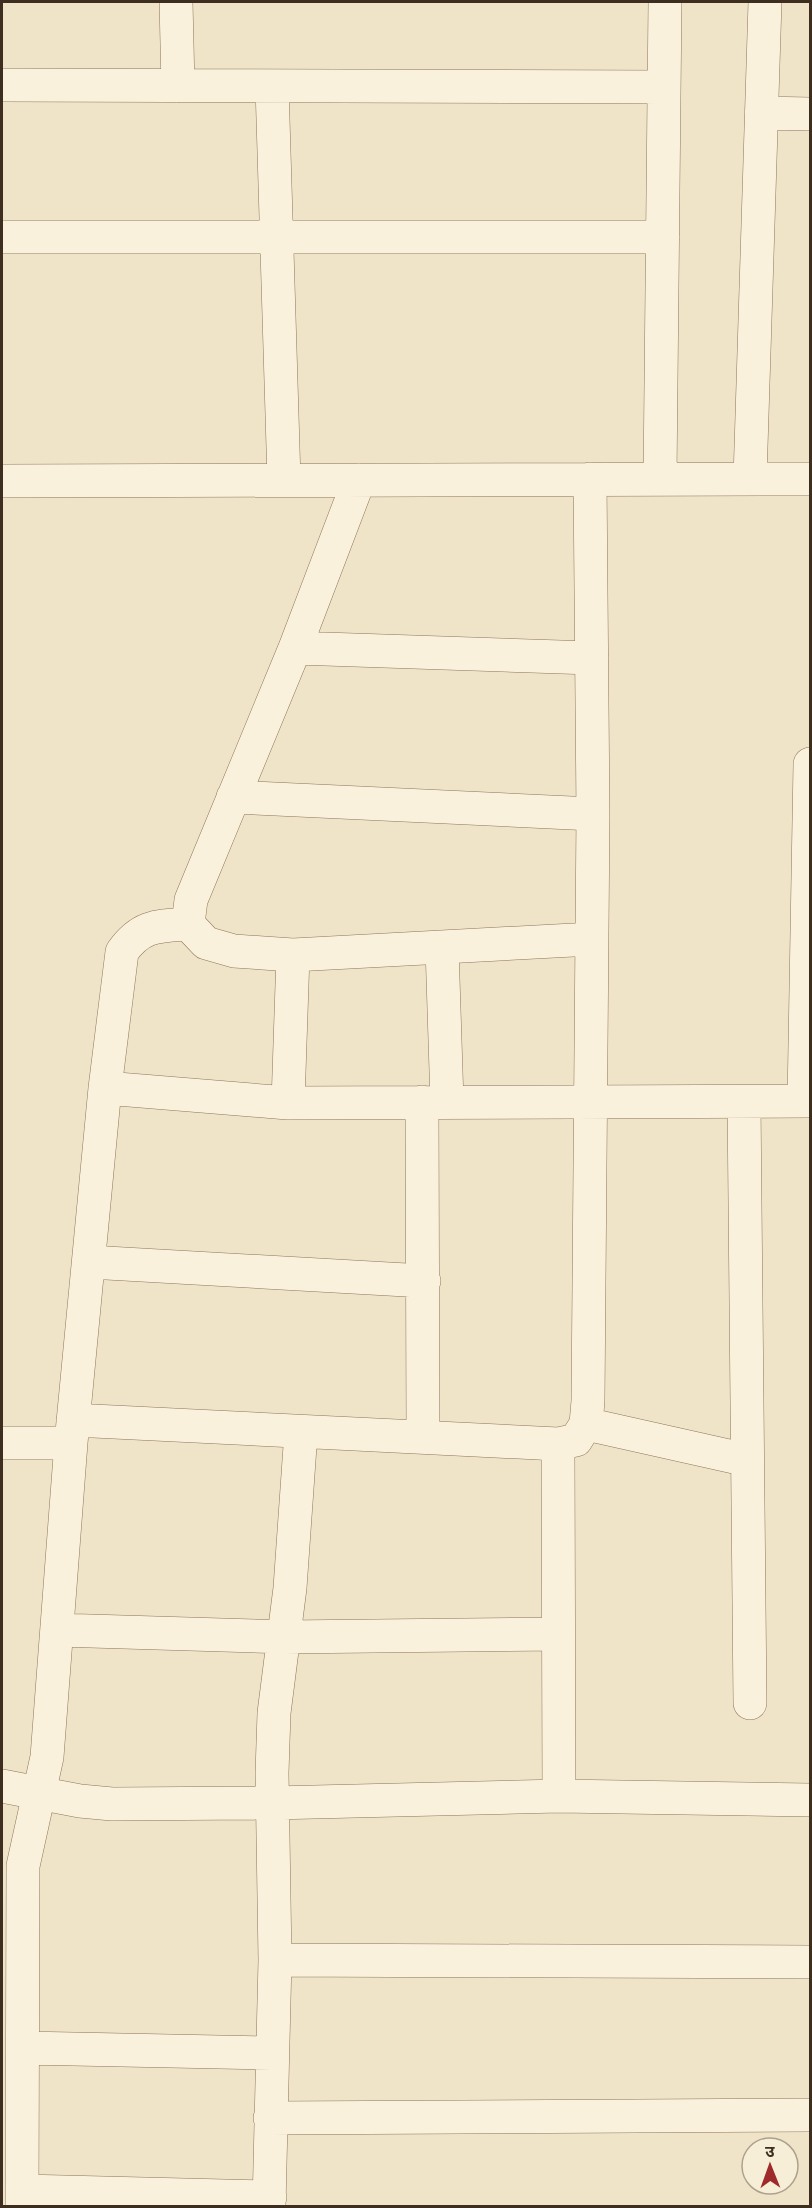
<svg xmlns="http://www.w3.org/2000/svg" width="812" height="2208" font-family="'IBM Plex Serif','Noto Sans Devanagari',serif">
<rect width="100%" height="100%" fill="#f0e4c8"/>
<g fill="none" stroke-linecap="round" stroke-linejoin="round">
<!-- street casing -->
<g stroke="#8d765c" stroke-width="34">
<path id="street" d="M 176,2 L 178,86
M 2,85 L 664,87
M 272,86 L 284,480
M 761,113 L 810,114
M 2,237 L 663,237
M 660,479 L 665,2
M 750,479 L 765,2
M 359,480 L 295,648 L 191,900 L 188,924 L 206,943 L 234,951 L 293,955 L 592,939
M 2,481 L 810,479
M 295,648 L 592,658
M 233,797 L 593,814
M 442,947 L 447,1102
M 105,1088 L 288,1103 L 810,1101
M 804,1101 L 810,764
M 422,1102 L 423,1437
M 744,1102 L 750,1703
M 288,1103 L 293,955
M 89,1262 L 424,1281
M 73,1420 L 558,1444 L 576,1440 L 586,1424 L 588,1401 L 593,814 L 590,479
M 586,1424 L 747,1460
M 2,1443 L 71,1443
M 558,1444 L 559,1796
M 57,1630 L 285,1637 L 558,1634
M 2,1786 L 80,1801 L 112,1804 L 273,1803 L 559,1796 L 810,1800
M 275,1960 L 810,1962
M 24,2048 L 272,2053
M 270,2118 L 810,2115
M 23,2191 L 270,2197
M 22,2206 L 23,1866 L 47,1757 L 71,1443 L 105,1088 L 122,952 C 141,925 158,926 188,924
M 269,2206 L 275,1960 L 272,1773 L 274,1713 L 290,1588 L 301,1432"/>
</g>
<!-- street -->
<use href="#street" stroke="#faf1dc" stroke-width="33"/>
</g>
<!-- border -->
<rect width="812" height="2208" fill="none" stroke="#3d2e20" stroke-width="6"/>
<!-- north arrow -->
<g transform="translate(770 2166) rotate(359)"><circle r="28" fill="#f7eed8" stroke="#ada18e" stroke-width="1.5"/>
<path d="M0-4.5L10 22L0 15L-10 22Z" fill="#9e2a2b"/>
<text y="-9" font-size="16" font-weight="bold" text-anchor="middle" fill="#3d2e20">उ</text>
</g>
</svg>
